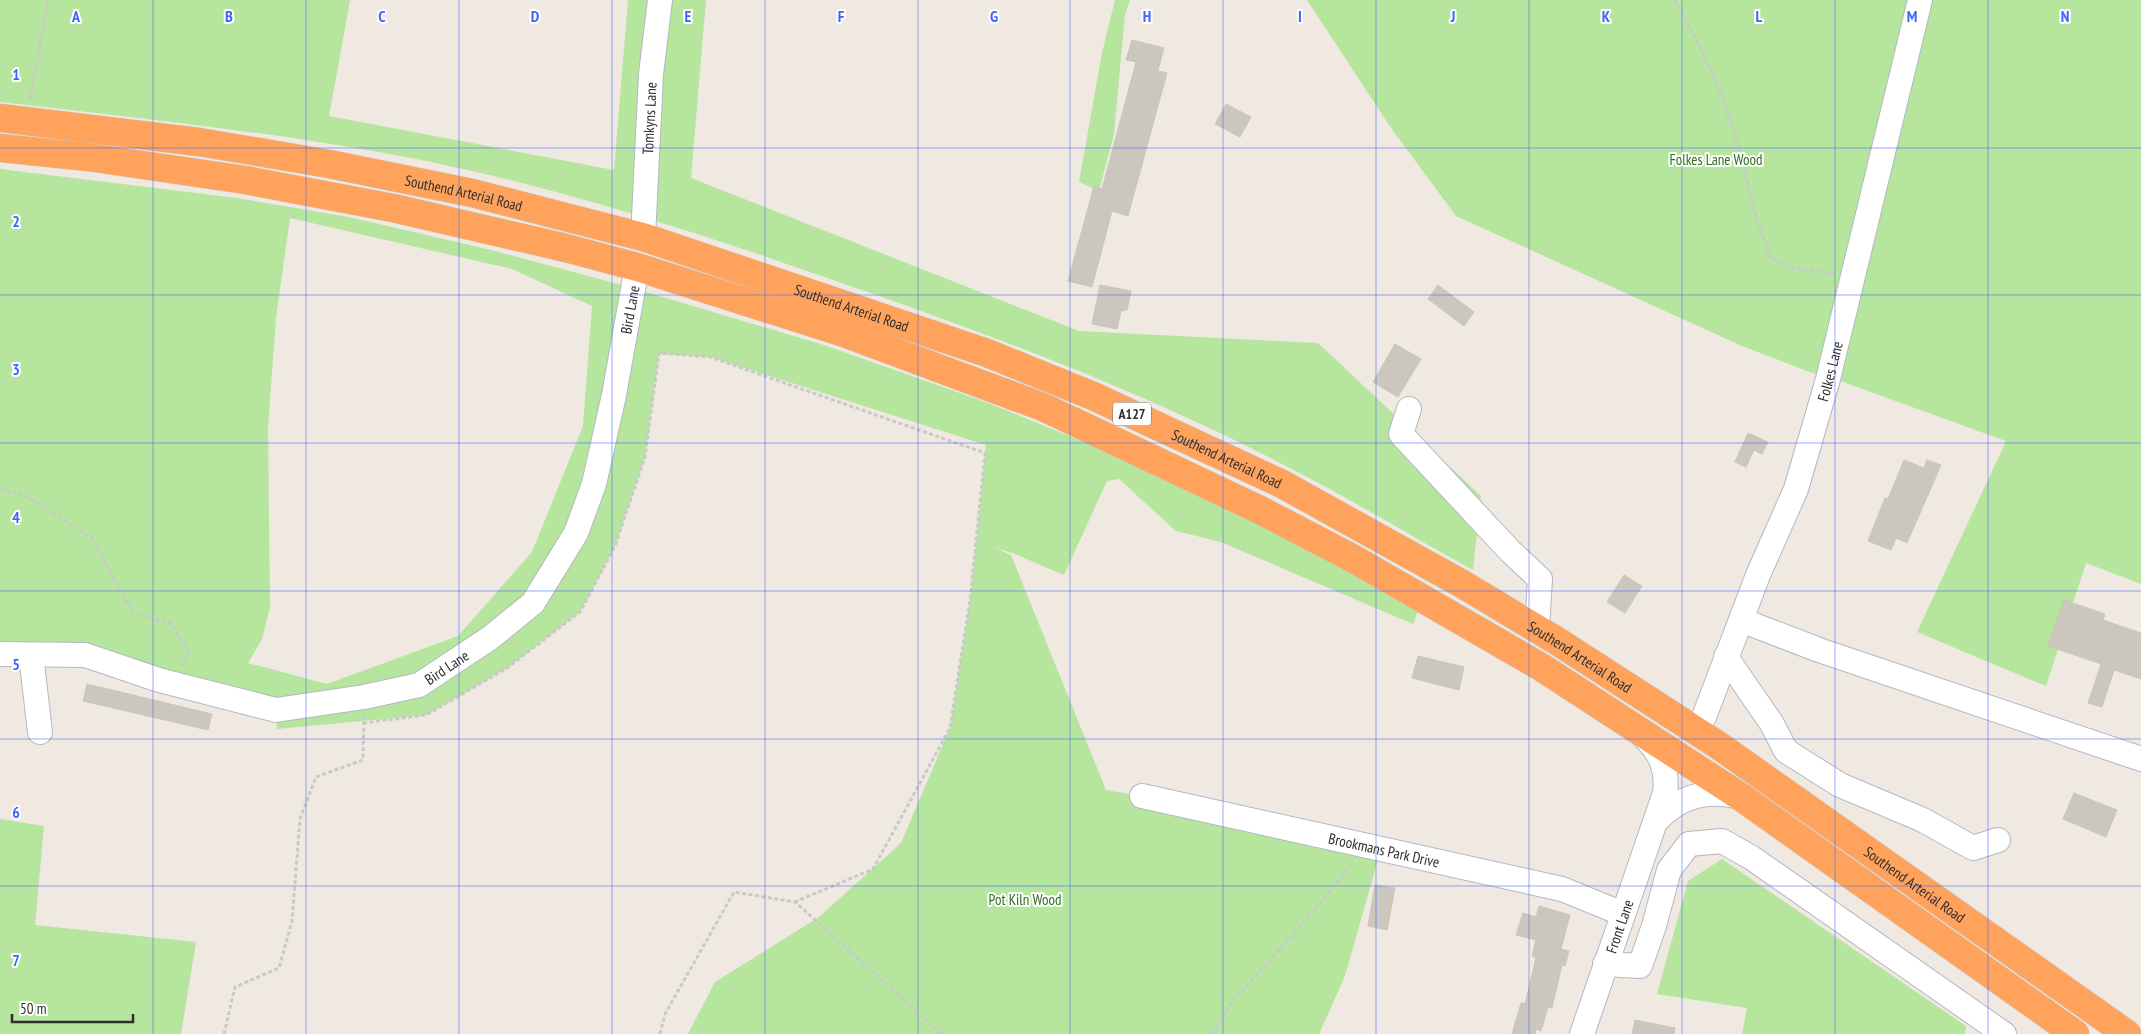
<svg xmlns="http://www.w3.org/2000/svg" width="2141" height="1034" font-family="'PT Sans Narrow',sans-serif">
<rect width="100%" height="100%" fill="#efe9e1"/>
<!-- green -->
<path fill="#b6e59e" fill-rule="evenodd" d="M 0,0 L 350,0 L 329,116 L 614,170 L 628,0 L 706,0 L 691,178 L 1079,331 L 1318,343 L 1481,496 L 1473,570 C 1411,536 1351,499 1288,467 C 1151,395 1007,341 862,290 C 714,238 565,188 411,158 C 275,132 137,118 0,102 Z
M 1115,0 L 1130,0 L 1125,14 L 1114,134 L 1099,191 L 1079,182 L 1102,53 Z
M 1307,0 L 2141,0 L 2141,584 L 2086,563 L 2046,686 L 1917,632 L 2006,441 L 1829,377 L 1828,379 L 1742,346 L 1456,216 L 1391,128 Z
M 0,169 L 237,198 L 349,217 L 491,250 L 633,288 L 827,346 L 991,404 L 1177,480 L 1421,603 L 1413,624 L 1221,542 L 1176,531 L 1119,479 L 1107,481 L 1064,575 L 1015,554 L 993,547 L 1011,555 L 1106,790 L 1142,796 L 1380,853 L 1345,976 L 1319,1034 L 688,1034 L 715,982 L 819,917 L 901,843 L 950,728 L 971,593 L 986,445 L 710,357 L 659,354 L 645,457 L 615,546 L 580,612 L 507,668 L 426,715 L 277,729 L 276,710 L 84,662 L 0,661 ZM 290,218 L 512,269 L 592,306 L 583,426 L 532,552 L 458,636 L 327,684 L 248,663 L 262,639 L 270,608 L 268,427 L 276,318 Z
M 0,819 L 44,826 L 35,925 L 196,942 L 181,1034 L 0,1034 Z
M 1722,859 L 1966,1026 L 1965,1034 L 1742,1034 L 1747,1008 L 1657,994 L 1688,881 Z"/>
<!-- building -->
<path fill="#cbc7bf" stroke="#cbc5ba" d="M 1132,40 L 1164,48 L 1158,71 L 1167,73 L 1128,216 L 1112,211 L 1092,287 L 1068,281 L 1094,186 L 1102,189 L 1136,62 L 1126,60 Z
M 1226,104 L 1251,117 L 1240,137 L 1215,124 Z
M 1100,285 L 1131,291 L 1127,310 L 1121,311 L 1117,329 L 1092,324 Z
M 1438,285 L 1474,312 L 1464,326 L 1428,299 Z
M 1395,344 L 1421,359 L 1398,397 L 1373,382 Z
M 1748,433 L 1768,442 L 1762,454 L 1754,450 L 1746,467 L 1735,462 Z
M 1904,460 L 1924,468 L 1927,460 L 1941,465 L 1907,543 L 1896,538 L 1891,550 L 1868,541 L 1885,498 L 1888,499 Z
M 1624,575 L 1642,586 L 1625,613 L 1607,602 Z
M 2064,600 L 2105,614 L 2103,620 L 2141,633 L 2141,679 L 2114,670 L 2102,707 L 2088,703 L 2101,664 L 2048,646 Z
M 1418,656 L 1464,667 L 1459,690 L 1412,678 Z
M 87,684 L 212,714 L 208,730 L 83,701 Z
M 2074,793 L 2117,810 L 2106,837 L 2063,819 Z
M 1375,885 L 1395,888 L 1387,930 L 1368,926 Z
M 1539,906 L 1570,915 L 1561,949 L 1569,951 L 1565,966 L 1562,965 L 1552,1008 L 1548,1007 L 1541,1031 L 1536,1029 L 1535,1034 L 1512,1034 L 1521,1003 L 1525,1004 L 1536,958 L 1532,956 L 1536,940 L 1516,935 L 1523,913 L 1536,917 Z
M 1635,1020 L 1675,1028 L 1674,1034 L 1632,1034 Z"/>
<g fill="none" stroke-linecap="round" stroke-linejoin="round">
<!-- minor casing -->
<g stroke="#b4b7c1" stroke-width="26">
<g id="minor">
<path id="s1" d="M 643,237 L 651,74 L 660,0"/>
<path d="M 1409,409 L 1401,434 L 1510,551 L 1540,579 L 1537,629"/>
<path d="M 1741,620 L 1819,650 L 2141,759"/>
<path id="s2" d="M 0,654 L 85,655 L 159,680 L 276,710 L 364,697 L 419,685 L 490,638 L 533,603 L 576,533 L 594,484 L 614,395 L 637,267"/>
<path d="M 31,655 L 40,732"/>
<path d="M 1726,657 L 1772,724 L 1786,751 L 1840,785 L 1923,820 L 1973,848 L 1998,840"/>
<path id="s3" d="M 1694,729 L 1704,717 L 1758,575 L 1796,489 L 1828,379 L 1920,0"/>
<path id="s4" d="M 1142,796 L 1562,889 L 1623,914"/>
<path d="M 1657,820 C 1681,795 1708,789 1741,797"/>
<path d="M 1605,964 L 1640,966 L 1654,926 L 1669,870 L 1689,844 L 1722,841 L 1752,858 L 2004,1034"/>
<path id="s5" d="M 1582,1034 L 1665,793 C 1668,770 1661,753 1644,737"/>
</g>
</g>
<!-- highway casing -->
<g stroke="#c9c9c9" stroke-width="29">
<g id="highway">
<path id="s6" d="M 0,118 L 199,142 L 329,164 L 472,193 L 643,237 L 987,353 L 1093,396 L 1282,484 L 1464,585 L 1557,641 L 1718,745 L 2127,1034"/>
<path d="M 0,148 L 88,157 L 245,180 L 393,208 L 566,248 L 637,267 L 841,332 L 1043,407 L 1260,510 L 1354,559 L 1541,667 L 1741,797 L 2075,1034"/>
</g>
</g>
<!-- path -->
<path stroke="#c9c9c9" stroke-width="3" stroke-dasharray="4 2.5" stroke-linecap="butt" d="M 1675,0 L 1705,57 L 1722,96 L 1738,145 L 1756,217 L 1770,257 L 1788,267 L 1834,274
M 30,100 L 48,0
M 0,488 L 24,495 L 92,538 L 133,613 L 170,623 L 188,650 L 183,667
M 363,723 L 426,715 L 507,668 L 580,612 L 615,546 L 645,457 L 659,353 L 710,357 L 985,453 L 970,600 L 950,728 L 873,869 L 795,902
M 224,1034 L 235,987 L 279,968 L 292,921 L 300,819 L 316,777 L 363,760 L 364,715
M 660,1034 L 665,1014 L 734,892 L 795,902 L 942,1034
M 1213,1034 L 1232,1002 L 1292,936 L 1353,863"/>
<!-- minor -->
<use href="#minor" stroke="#fff" stroke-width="24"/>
<!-- highway -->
<use href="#highway" stroke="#ffa35c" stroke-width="28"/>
</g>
<!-- grid -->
<path fill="none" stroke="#4264fb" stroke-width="1" stroke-opacity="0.55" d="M 153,0 L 153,1034M 306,0 L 306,1034M 459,0 L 459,1034M 612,0 L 612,1034M 765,0 L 765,1034M 918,0 L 918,1034M 1070,0 L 1070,1034M 1223,0 L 1223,1034M 1376,0 L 1376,1034M 1529,0 L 1529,1034M 1682,0 L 1682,1034M 1835,0 L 1835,1034M 1988,0 L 1988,1034M 0,148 L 2141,148M 0,295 L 2141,295M 0,443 L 2141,443M 0,591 L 2141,591M 0,739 L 2141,739M 0,886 L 2141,886"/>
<g text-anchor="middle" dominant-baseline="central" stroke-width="4" stroke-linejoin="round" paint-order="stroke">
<!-- shield labels -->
<rect fill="#fff" stroke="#6d6d6d" stroke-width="1" x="1113" y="402.5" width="38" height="23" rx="4"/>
<g font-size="14" font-weight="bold" fill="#2e2e2e">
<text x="1132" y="414">A127</text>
</g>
<!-- street labels -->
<g font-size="15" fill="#2e2e2e" stroke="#fff">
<text stroke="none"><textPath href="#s1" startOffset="119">Tomkyns Lane</textPath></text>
<text stroke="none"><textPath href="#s6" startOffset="470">Southend Arterial Road</textPath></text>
<text stroke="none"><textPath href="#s6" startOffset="875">Southend Arterial Road</textPath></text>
<text stroke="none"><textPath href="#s2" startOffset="882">Bird Lane</textPath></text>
<text stroke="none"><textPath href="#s3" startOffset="384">Folkes Lane</textPath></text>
<text stroke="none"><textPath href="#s6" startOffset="1280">Southend Arterial Road</textPath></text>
<text stroke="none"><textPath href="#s6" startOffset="1685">Southend Arterial Road</textPath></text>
<text stroke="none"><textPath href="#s2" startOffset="462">Bird Lane</textPath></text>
<text stroke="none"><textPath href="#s4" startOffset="248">Brookmans Park Drive</textPath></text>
<text stroke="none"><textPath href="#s6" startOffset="2090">Southend Arterial Road</textPath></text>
<text stroke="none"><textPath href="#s5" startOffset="114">Front Lane</textPath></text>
</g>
<!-- park labels -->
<g font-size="15" fill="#2c6e1b" stroke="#fff">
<text x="1716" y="159">Folkes Lane Wood</text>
<text x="1025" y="899">Pot Kiln Wood</text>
</g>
</g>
<g font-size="16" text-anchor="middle" font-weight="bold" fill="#4264fb" stroke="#fff" stroke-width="4" stroke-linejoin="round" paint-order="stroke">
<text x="76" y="22">A</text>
<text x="229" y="22">B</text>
<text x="382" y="22">C</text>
<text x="535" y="22">D</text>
<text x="688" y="22">E</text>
<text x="841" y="22">F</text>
<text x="994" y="22">G</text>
<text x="1147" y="22">H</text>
<text x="1300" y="22">I</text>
<text x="1453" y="22">J</text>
<text x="1606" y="22">K</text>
<text x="1759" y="22">L</text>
<text x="1912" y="22">M</text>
<text x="2065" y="22">N</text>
<text x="16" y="80">1</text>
<text x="16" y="227">2</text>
<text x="16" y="375">3</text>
<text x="16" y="523">4</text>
<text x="16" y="670">5</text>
<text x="16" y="818">6</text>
<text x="16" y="966">7</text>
</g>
<!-- scale -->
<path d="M12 1014v8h121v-8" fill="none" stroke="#2e2e2e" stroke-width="2.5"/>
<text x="20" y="1014" font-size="15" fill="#2e2e2e" stroke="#ffffff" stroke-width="4" paint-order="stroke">50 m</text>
</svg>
